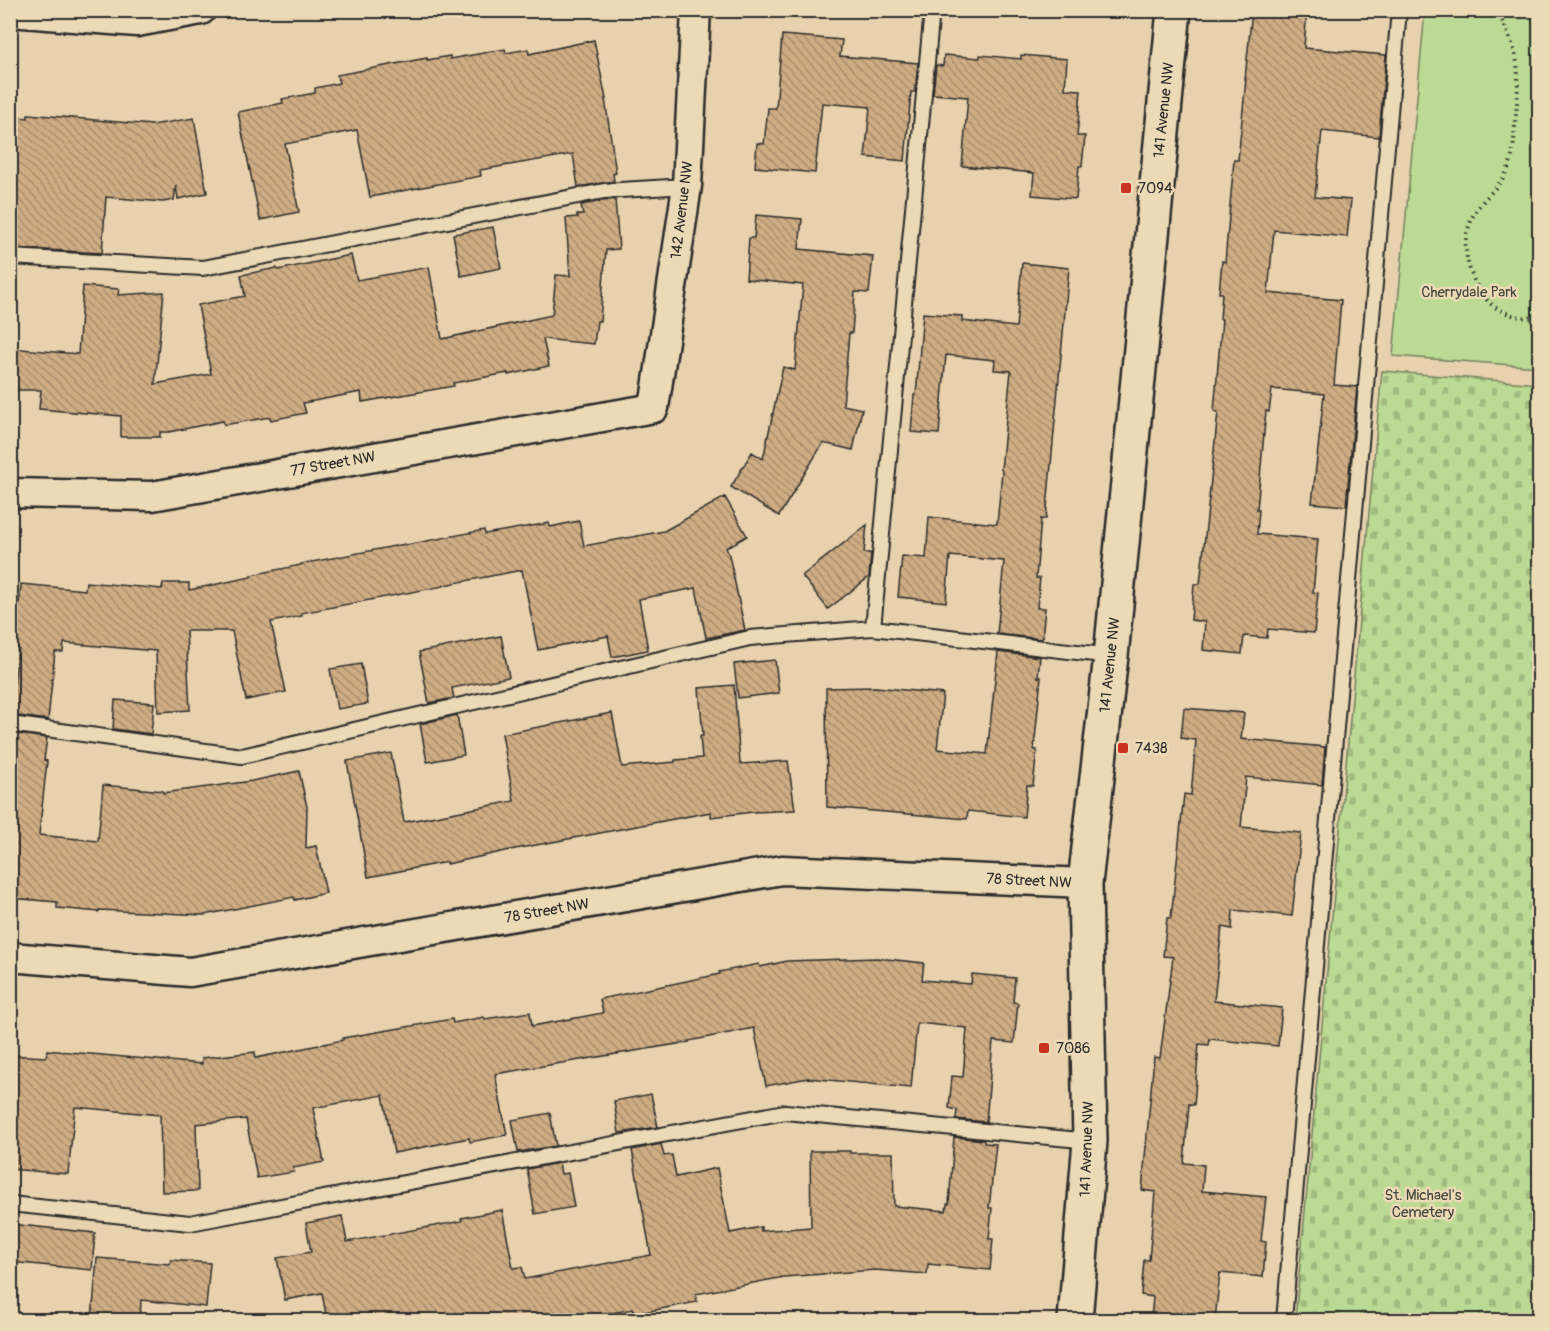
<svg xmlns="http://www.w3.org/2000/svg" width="1550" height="1331" font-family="Pangolin,sans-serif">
<defs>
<pattern id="cemetery-stones" width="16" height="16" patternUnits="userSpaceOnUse" patternTransform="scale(1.5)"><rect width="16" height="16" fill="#bbda93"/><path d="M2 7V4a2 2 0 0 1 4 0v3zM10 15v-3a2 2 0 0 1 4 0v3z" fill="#a1bb7f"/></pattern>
<pattern id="building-back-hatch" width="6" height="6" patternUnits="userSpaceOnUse" patternTransform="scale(1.5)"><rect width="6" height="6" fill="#cfad84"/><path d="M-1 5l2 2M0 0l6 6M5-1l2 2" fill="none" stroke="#a88d6c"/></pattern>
</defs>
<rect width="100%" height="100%" fill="#e8d2ae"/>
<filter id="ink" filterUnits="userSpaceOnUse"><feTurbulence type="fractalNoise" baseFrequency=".0167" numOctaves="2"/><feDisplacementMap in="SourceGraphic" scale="12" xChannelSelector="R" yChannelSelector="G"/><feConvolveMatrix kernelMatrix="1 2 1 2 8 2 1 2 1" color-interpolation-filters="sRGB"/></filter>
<g filter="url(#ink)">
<!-- cemetery -->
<path fill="url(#cemetery-stones)" stroke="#73825f" stroke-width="1.5" d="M 1382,371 L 1539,384 L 1539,1320 L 1295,1320 Z"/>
<!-- park -->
<path fill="#bbda93" stroke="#73825f" stroke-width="1.5" d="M 1425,11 L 1539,11 L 1539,367 L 1393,356 Z"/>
<!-- building -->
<path fill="url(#building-back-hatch)" stroke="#2b2b2b" stroke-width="1.5" d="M 1252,10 L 1307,10 L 1304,48 L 1386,55 L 1379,137 L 1322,131 L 1315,197 L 1351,200 L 1347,237 L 1274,230 L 1268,293 L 1341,300 L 1334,385 L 1357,387 L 1346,506 L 1312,503 L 1324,394 L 1272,389 L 1269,412 L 1266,411 L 1257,510 L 1259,510 L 1257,534 L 1318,539 L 1313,592 L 1318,593 L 1314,633 L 1268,629 L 1267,638 L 1244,636 L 1242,654 L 1203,650 L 1205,622 L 1191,620 L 1194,584 L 1200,584 L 1218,412 L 1214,411 L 1222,319 L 1220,319 L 1222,293 L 1219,293 L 1222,261 L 1225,262 L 1234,160 L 1238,160 L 1246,79 L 1245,79 Z
M 782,35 L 842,40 L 840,56 L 918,63 L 915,92 L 911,92 L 905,161 L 865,157 L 870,107 L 822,103 L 815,173 L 755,167 L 757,143 L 764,144 L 768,108 L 776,108 Z
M 594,40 L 606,99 L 605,99 L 616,173 L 613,174 L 614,181 L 578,187 L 573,154 L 480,170 L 481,176 L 370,197 L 357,130 L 285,144 L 299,212 L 260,220 L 238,112 L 283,103 L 282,99 L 315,93 L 315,88 L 339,83 L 337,75 L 390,65 L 427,58 L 427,60 L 450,56 L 450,59 L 505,49 L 506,53 L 528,49 L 529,54 Z
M 944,55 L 980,58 L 980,55 L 1021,59 L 1021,55 L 1067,59 L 1065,89 L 1081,90 L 1077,136 L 1085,136 L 1082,166 L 1079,166 L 1076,199 L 1032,195 L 1034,173 L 962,166 L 968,97 L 933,94 L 936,65 L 943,66 Z
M 28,114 L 152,125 L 194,118 L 207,193 L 178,199 L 176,185 L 174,200 L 163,202 L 106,197 L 102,253 L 10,248 L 10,116 L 28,118 Z
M 615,199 L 619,249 L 606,250 L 600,321 L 597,321 L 594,344 L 543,339 L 549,366 L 508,375 L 508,373 L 453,383 L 454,386 L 362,402 L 361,392 L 303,403 L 306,413 L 271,420 L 270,417 L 224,425 L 223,421 L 169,432 L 160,432 L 160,437 L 121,437 L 121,416 L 39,409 L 41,390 L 10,390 L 10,348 L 78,354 L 83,286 L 119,289 L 118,295 L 164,292 L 155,384 L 211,374 L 198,305 L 245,296 L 241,275 L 277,268 L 278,270 L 351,255 L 357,280 L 429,267 L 442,339 L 552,315 L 556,275 L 570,276 L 566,218 L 578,217 L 577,215 L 583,215 L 581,205 Z
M 756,215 L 802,219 L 799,249 L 873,256 L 869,293 L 855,292 L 852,333 L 849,333 L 843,405 L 862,409 L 853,450 L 823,443 L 779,516 L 731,487 L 752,452 L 763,459 L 783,367 L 795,370 L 803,285 L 746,279 L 749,238 L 754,238 Z
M 493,227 L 501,268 L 461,276 L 453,234 Z
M 1022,263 L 1069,268 L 1046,519 L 1041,519 L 1036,578 L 1040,578 L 1037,608 L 1045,608 L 1042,639 L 997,634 L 1004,561 L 950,556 L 946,602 L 898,597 L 902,556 L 926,558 L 929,517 L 997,524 L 1002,472 L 1001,469 L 1011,371 L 994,370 L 995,360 L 946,355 L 939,434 L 911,432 L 914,395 L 916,395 L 923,313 L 962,316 L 962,321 L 1016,327 Z
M 725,497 L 747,536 L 726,548 L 729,555 L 745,630 L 706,638 L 696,588 L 639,599 L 648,650 L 612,657 L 608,636 L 538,650 L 522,570 L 444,585 L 444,586 L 301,613 L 302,616 L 271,622 L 286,692 L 246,700 L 232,631 L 186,631 L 190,710 L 158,712 L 156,651 L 64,643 L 63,652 L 55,652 L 48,720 L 11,715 L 18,648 L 15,648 L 21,584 L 85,590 L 86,582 L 162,589 L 163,583 L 189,583 L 189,590 L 251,577 L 251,575 L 301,565 L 301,564 L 405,544 L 406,545 L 484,530 L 485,534 L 549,523 L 550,527 L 579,521 L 584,546 L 664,531 Z
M 867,525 L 864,553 L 871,553 L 869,577 L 828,609 L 802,576 Z
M 501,636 L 509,677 L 452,688 L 454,698 L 429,703 L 419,652 Z
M 998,652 L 1040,657 L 1038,677 L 1041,677 L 1034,750 L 1037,750 L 1033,786 L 1027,785 L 1024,817 L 968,811 L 967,819 L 827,807 L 826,688 L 876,687 L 943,694 L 937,749 L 987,754 Z
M 775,660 L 779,693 L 738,698 L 734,664 Z
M 361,664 L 368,704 L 337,709 L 330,669 Z
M 734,685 L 740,764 L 788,761 L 795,810 L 753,812 L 711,817 L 711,812 L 510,850 L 447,864 L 447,862 L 368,877 L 347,761 L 391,753 L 404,822 L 514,801 L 502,734 L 612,713 L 622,767 L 675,762 L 675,760 L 702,758 L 700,736 L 703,736 L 699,688 Z
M 115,700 L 154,703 L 151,734 L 113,729 Z
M 1184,708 L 1244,713 L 1241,739 L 1325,747 L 1322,785 L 1246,777 L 1241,827 L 1301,833 L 1292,916 L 1233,910 L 1232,929 L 1222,927 L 1214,1001 L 1282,1008 L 1278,1046 L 1210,1039 L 1209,1045 L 1199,1044 L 1194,1105 L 1189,1104 L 1184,1163 L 1204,1165 L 1202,1191 L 1266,1197 L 1261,1241 L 1266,1242 L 1263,1277 L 1220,1273 L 1215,1320 L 1151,1320 L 1153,1297 L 1141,1295 L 1144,1260 L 1149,1260 L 1155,1192 L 1142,1190 L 1154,1057 L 1160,1058 L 1173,957 L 1163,956 L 1167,918 L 1171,918 L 1184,794 L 1191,795 L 1196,740 L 1181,738 Z
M 457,715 L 464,755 L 427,762 L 420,724 Z
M 10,733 L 47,738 L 44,760 L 47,761 L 39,835 L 98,841 L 103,785 L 163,791 L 163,793 L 252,781 L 299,771 L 307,807 L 306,848 L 316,846 L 326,893 L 295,900 L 294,897 L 204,915 L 99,910 L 99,912 L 57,908 L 57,902 L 10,898 Z
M 877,958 L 924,963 L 922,980 L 971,984 L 972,974 L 1015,978 L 1013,1002 L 1018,1003 L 1014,1043 L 993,1041 L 986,1122 L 956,1119 L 957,1110 L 949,1108 L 952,1076 L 963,1077 L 967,1028 L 917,1023 L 911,1088 L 808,1078 L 766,1086 L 754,1028 L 689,1041 L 689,1042 L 495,1074 L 507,1135 L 470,1142 L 469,1138 L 394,1153 L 383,1095 L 313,1108 L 324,1162 L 293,1168 L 294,1172 L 257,1178 L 246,1119 L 196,1124 L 198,1191 L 162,1192 L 160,1115 L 75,1107 L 68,1174 L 10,1169 L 10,1055 L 46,1057 L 47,1050 L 202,1064 L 202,1058 L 255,1052 L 256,1058 L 343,1040 L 343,1038 L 452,1019 L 453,1023 L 484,1017 L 485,1019 L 530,1012 L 532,1026 L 603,1013 L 600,999 L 720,974 L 719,972 L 759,964 L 760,967 L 787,961 Z
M 651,1094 L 658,1127 L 619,1133 L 614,1101 Z
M 550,1113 L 556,1146 L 518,1152 L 512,1120 Z
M 954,1137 L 984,1140 L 984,1143 L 996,1144 L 989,1208 L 992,1208 L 989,1239 L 993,1239 L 990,1270 L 928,1264 L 927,1274 L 875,1270 L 784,1277 L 696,1294 L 697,1302 L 634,1314 L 633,1309 L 574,1320 L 327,1320 L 322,1293 L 285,1300 L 277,1258 L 311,1252 L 306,1223 L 342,1216 L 347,1242 L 462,1221 L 461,1218 L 502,1210 L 513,1268 L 522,1267 L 525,1279 L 651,1255 L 632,1150 L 661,1144 L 664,1156 L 672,1155 L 676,1177 L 717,1168 L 730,1233 L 761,1227 L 761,1231 L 811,1227 L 810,1151 L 850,1151 L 850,1153 L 893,1153 L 894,1206 L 946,1211 L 947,1204 L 949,1204 Z
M 559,1163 L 561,1174 L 568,1173 L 574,1207 L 535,1214 L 527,1169 Z
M 10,1224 L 95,1233 L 92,1270 L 10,1262 Z
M 97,1258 L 170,1264 L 171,1260 L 210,1263 L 206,1307 L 141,1300 L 140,1320 L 92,1320 Z"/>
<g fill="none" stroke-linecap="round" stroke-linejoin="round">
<!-- service casing -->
<g stroke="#2b2b2b" stroke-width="18">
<path id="service" d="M 10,257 L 203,268 L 604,191 L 687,186
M 873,628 L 932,10
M 10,724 L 242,756 L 750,638 L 873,628 L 1111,656
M 10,1204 L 190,1223 L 785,1112 L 1090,1141
M 1284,1320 L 1399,10"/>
</g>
<!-- minor casing -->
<g stroke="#2b2b2b" stroke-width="33">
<path id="minor" d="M 10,12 L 137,22 L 201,10
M 10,493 L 152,496 L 654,408 L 687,186 L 696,10
M 10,957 L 190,972 L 782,870 L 1085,883"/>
</g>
<!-- tertiary casing -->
<g stroke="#2b2b2b" stroke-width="38">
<path id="tertiary" d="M 1075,1320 L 1090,1141 L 1085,883 L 1111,656 L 1174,10"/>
</g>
<!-- path -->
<path stroke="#2b2b2b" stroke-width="4" stroke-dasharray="1.5 4.5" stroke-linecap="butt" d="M 1497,10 C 1504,25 1512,40 1516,57 C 1520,79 1517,103 1515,125 C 1514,139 1514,153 1509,166 C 1502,187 1481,198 1472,218 C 1468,228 1465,238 1466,249 C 1467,271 1480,300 1500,310 C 1513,317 1525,318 1540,318"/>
<!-- service -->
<use href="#service" stroke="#ecdab7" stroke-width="14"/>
<!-- minor -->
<use href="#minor" stroke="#ecdab7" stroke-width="28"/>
<!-- tertiary -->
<use href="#tertiary" stroke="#ecdab7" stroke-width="33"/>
</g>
</g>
<!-- markers -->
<g fill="#c8321e" stroke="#ecdab7" stroke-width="2">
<rect x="1120" y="182" width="12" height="12" rx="3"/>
<rect x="1117" y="742" width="12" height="12" rx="3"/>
<rect x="1038" y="1042" width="12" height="12" rx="3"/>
</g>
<g text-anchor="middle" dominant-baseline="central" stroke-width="5" stroke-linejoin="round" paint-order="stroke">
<!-- street labels -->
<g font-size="15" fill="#2b2b2b" stroke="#ecdab7">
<text transform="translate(1164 110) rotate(-84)">141 Avenue NW</text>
<text transform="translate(682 210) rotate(-83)">142 Avenue NW</text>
<text transform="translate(333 464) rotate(-10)">77 Street NW</text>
<text transform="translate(1110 665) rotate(-84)">141 Avenue NW</text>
<text transform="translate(1029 881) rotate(3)">78 Street NW</text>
<text transform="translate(547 911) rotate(-10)">78 Street NW</text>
<text transform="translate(1087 1149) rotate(-88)">141 Avenue NW</text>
</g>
<!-- poi labels -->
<g font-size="15" fill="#2b2b2b" stroke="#ecdab7" text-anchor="start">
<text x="1138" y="188">7094</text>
<text x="1135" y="748">7438</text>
<text x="1056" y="1048">7086</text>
</g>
<!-- park labels -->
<g font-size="15" fill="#41453b" stroke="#ecdab7">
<text x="1469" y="292">Cherrydale Park</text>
<text x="1423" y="1195">St. Michael's<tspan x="1423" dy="17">Cemetery</tspan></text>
</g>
</g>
<!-- margin -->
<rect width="1550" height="1331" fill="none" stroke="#ecdab7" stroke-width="36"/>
<rect x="18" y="18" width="1514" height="1295" fill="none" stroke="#2b2b2b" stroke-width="2" filter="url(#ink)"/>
</svg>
